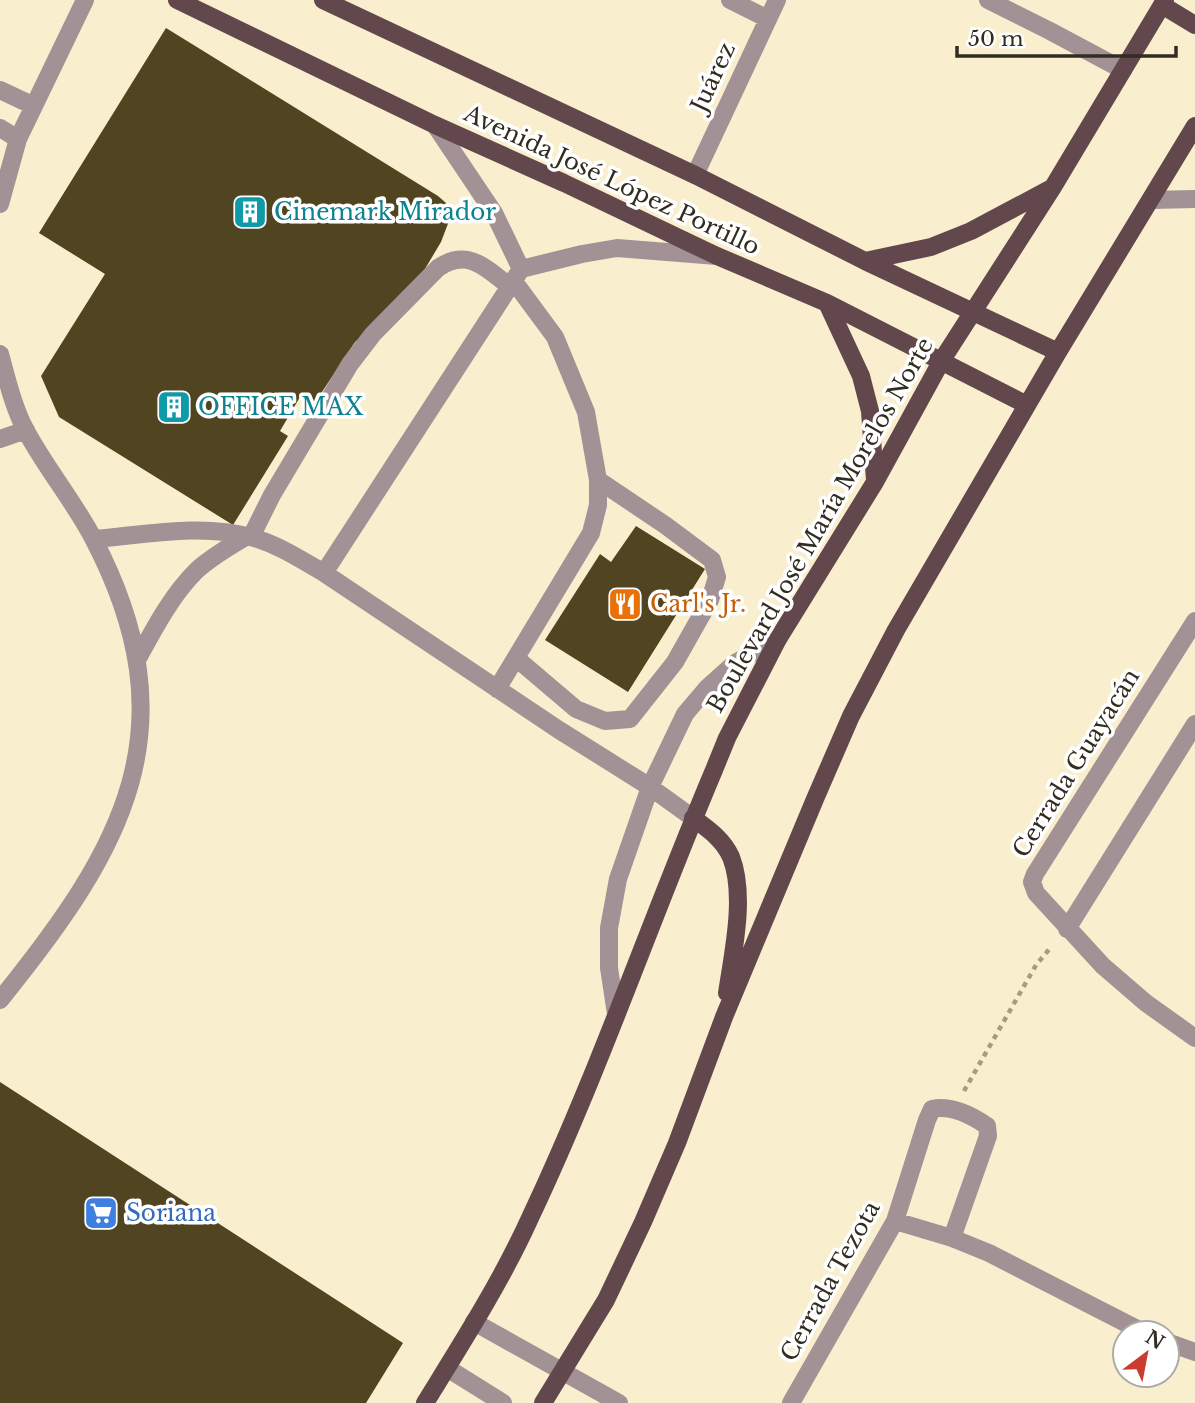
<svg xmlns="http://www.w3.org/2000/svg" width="1195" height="1403" font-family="'Libre Baskerville',serif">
<rect width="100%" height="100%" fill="#f9eecd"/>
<!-- building -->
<path fill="#504421" d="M 166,28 L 438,196 L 446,203 L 449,221 L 441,242 L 419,279 L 380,321 L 355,342 L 314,404 L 300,397 L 280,431 L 288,436 L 233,525 L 59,417 L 41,376 L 105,274 L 39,233 Z
M 636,526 L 705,569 L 628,692 L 545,640 L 600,554 L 611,562 Z
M 0,1082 L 403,1343 L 366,1403 L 0,1403 Z"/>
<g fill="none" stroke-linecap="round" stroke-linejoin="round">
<!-- path -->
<path stroke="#a49c83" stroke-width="4.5" stroke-dasharray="5 5" stroke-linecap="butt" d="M 964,1091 L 1036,965 L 1052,946"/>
<!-- minor -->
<path stroke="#a29195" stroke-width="18" d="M 730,0 L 768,19
M 988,0 L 1050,31 L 1123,70
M 0,90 L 34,106
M 435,125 L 494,213 L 521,269
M 0,128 L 18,139
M 695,175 L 777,0
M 1151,200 L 1195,199
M 0,204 L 18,139 L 85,0
M 0,354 C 7,379 13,406 25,429 C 45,467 73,500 93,538 C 193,729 123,848 0,1000
M 0,439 L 26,430
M 251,537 L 272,495 L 350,364 L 373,334 L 438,268 C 467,248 485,267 509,286
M 94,539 C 144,535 201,523 251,537 C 277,544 300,559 324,573 L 559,730 L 650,787 L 693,818
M 324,573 L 521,269 L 582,254 L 617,248 L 717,256
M 1195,621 L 1035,874 L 1032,882 L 1036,893 L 1103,966 L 1146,1003 L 1195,1038
M 516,658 L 576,709 L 605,721 L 630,719 L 675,662 L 710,600 L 717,577 L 712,560 L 665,525 L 598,480
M 137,660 C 154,629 171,596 196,571 C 211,557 229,547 247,536
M 497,689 L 591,533 L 598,505 L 598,480 L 586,412 L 555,337 L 513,280
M 1067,929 L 1195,724
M 616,1014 L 609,968 L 609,928 L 618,879 L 650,787 L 685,714 L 707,688 L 735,663 L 778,639
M 895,1221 L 952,1238 L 989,1253 L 1145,1333
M 474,1322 L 619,1403
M 1167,1342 L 1195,1352
M 447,1368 L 503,1403
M 791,1403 L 895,1221 L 927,1120 L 932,1109 C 951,1105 971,1115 987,1126 L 988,1136 L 952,1238"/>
<!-- major -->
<path stroke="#62474d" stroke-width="18" d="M 177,0 L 435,125 L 564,183 L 717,256 L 827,303 L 1027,405
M 323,0 L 695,175 L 865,261 L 1058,352
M 1162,5 L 1195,25
M 865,261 L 931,247 L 971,231 L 1050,189
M 827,303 L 861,376 L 870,411 L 875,480
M 693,818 C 708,829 723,839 731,857 C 746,895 733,953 727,993
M 425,1403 C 462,1343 501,1282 530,1218 C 599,1072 651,919 714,770 L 727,738 L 778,639 L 875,482 L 942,360 L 1053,187 L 1165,0
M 543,1403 L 606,1300 L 643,1222 L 677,1143 L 724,1017 L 815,799 L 851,716 L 896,630 L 1058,352 L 1195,126"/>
</g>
<!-- icons -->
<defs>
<g id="building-square" transform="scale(1.75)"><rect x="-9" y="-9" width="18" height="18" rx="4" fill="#0f9aa8" stroke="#fff"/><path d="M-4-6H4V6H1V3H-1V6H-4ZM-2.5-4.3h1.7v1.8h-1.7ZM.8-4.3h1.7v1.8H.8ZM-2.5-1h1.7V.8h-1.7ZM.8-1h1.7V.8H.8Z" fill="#fff"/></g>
<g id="restaurant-square" transform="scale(1.75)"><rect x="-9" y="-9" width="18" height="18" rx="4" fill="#e8710a" stroke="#fff"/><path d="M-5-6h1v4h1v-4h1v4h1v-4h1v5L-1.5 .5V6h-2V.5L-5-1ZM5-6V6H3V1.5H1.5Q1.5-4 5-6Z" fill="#fff"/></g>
<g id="supermarket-square" transform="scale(1.75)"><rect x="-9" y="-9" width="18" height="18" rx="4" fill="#3f7fe0" stroke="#fff"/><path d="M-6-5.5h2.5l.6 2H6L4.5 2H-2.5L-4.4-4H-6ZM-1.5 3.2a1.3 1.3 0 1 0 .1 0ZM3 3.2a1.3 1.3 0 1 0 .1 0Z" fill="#fff"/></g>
</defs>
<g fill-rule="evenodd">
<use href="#building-square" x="250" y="212"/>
<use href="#building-square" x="174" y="407"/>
<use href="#restaurant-square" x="625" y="604"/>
<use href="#supermarket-square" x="101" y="1213"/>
</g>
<g text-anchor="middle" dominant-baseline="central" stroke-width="7" stroke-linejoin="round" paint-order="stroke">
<!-- street labels -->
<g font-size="23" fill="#312d20" stroke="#fff">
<text transform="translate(713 77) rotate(-65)">Juárez</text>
<text transform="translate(612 180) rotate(25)">Avenida José López Portillo</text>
<text transform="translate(820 525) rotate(-60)">Boulevard José María Morelos Norte</text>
<text transform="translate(1076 763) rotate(-58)">Cerrada Guayacán</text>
<text transform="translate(830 1281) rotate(-61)">Cerrada Tezota</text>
</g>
<!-- culture labels -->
<g font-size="23" fill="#0d838f" stroke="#fff" text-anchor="start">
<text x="274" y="212">Cinemark Mirador</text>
<text x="198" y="407">OFFICE MAX</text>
</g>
<!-- food labels -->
<g font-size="23" fill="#c56008" stroke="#fff" text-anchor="start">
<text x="650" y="604">Carl's Jr.</text>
</g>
<!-- shop labels -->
<g font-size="23" fill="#366cbe" stroke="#fff" text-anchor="start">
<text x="126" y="1213">Soriana</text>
</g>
</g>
<!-- north arrow -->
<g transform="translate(1146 1354) rotate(32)"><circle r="33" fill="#ffffff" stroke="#adaba6" stroke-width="2"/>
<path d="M0-5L12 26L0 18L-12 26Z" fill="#c93c2f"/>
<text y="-10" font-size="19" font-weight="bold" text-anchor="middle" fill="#312d20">N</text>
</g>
<!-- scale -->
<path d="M957 46v10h219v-10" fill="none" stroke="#312d20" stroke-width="3.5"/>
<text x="968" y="46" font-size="21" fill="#312d20" stroke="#ffffff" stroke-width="5" paint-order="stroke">50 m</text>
</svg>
